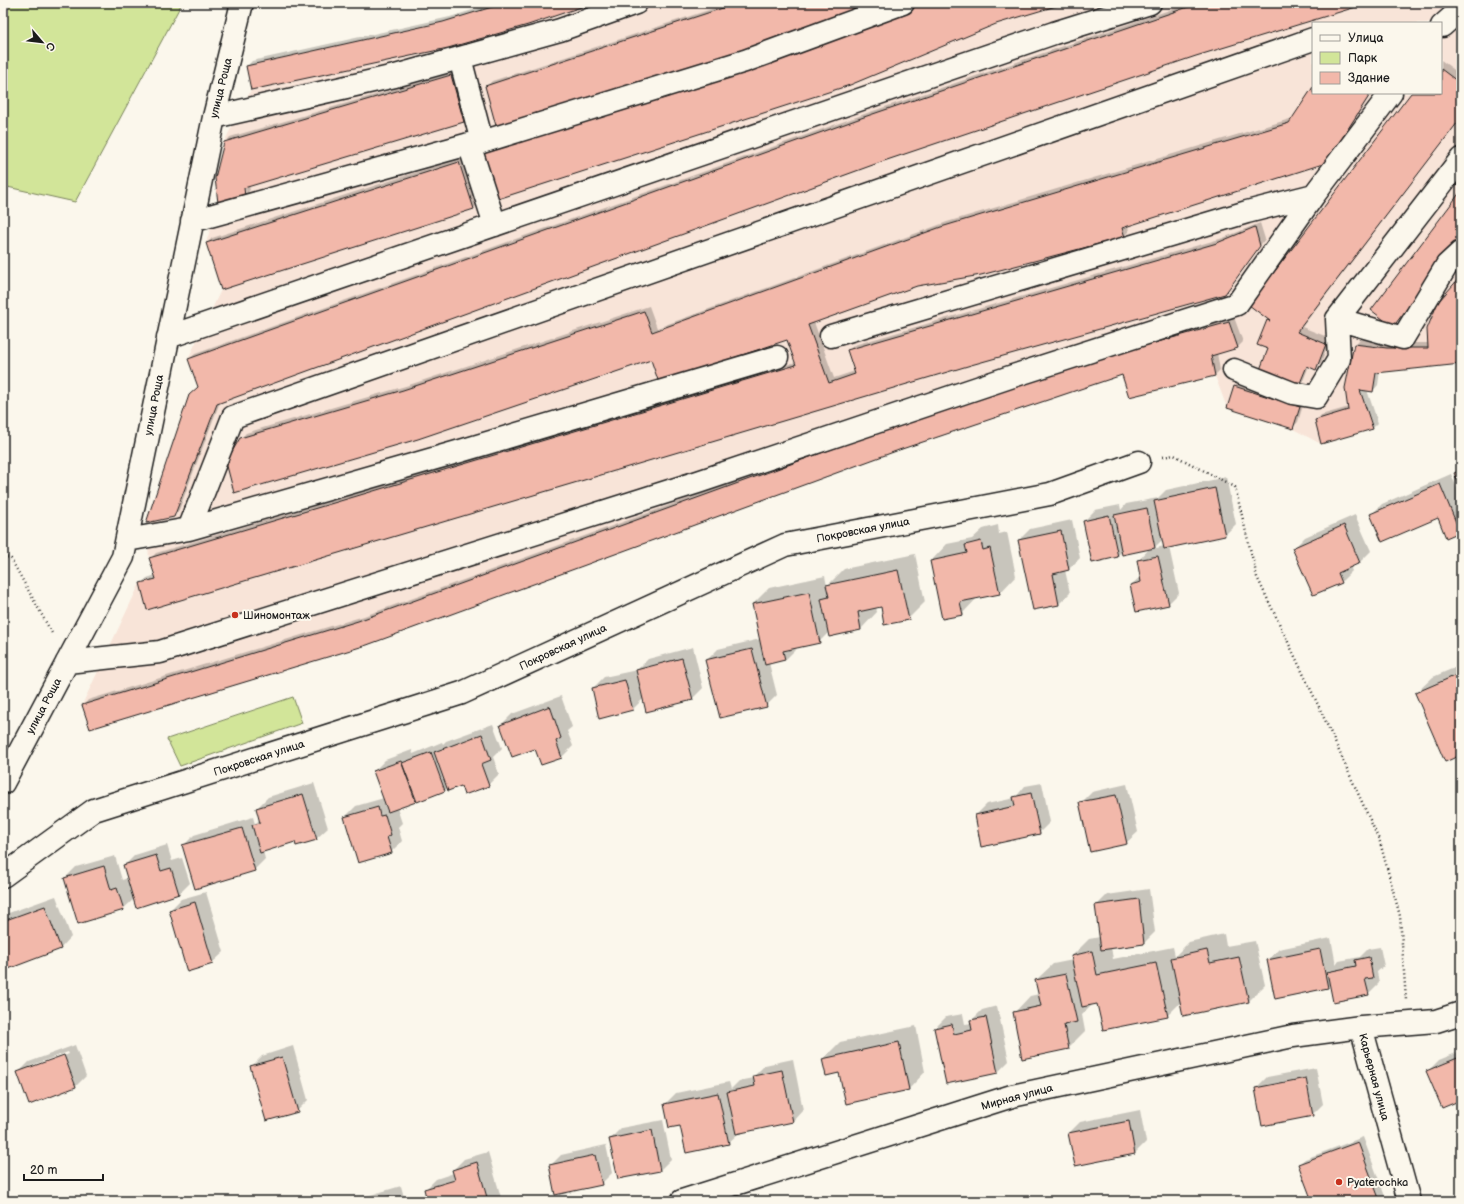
<svg xmlns="http://www.w3.org/2000/svg" width="1464" height="1204" font-family="'Balsamiq Sans',sans-serif">
<rect width="100%" height="100%" fill="#fbf7ec"/>
<filter id="ink" filterUnits="userSpaceOnUse"><feTurbulence type="fractalNoise" baseFrequency=".025" numOctaves="2"/><feDisplacementMap in="SourceGraphic" scale="8" xChannelSelector="R" yChannelSelector="G"/><feConvolveMatrix kernelMatrix="1 2 1 2 8 2 1 2 1" color-interpolation-filters="sRGB"/></filter>
<g filter="url(#ink)">
<!-- built -->
<path fill="#f8e4d8" fill-rule="evenodd" d="M 505,3 L 1461,3 L 1461,364 L 1376,373 L 1373,392 L 1360,390 L 1373,429 L 1321,444 L 1293,429 L 1227,408 L 1215,376 L 1129,397 L 1121,376 L 899,450 L 367,645 L 90,729 L 82,705 L 140,583 L 156,579 L 149,558 L 146,523 L 189,395 L 198,387 L 188,359 L 221,290 L 206,243 L 218,203 L 215,178 L 224,142 L 251,90 L 246,66 L 443,22 ZM 1313,23 L 1441,23 L 1441,93 L 1313,93 Z"/>
<!-- green -->
<path fill="#d2e599" stroke="#77805a" d="M 3,3 L 182,3 L 75,202 L 3,186 Z
M 293,697 L 302,723 L 180,766 L 167,739 Z"/>
<!-- shadow -->
<path fill="#0003" fill-rule="evenodd" d="M 495,3 L 590,3 L 247,66 L 252,61 L 450,17 Z
M 730,3 L 872,3 L 487,86 L 492,81 Z
M 1190,3 L 1366,3 L 1196,55 L 881,162 L 220,402 L 179,510 L 174,516 L 199,387 L 189,359 L 195,354 L 870,112 Z
M 1441,60 L 1461,75 L 1461,118 L 1302,327 L 1330,338 L 1321,363 L 1315,368 L 1309,366 L 1303,381 L 1298,386 L 1270,349 L 1268,321 L 1412,93 L 1441,93 Z
M 457,71 L 469,116 L 464,122 L 249,185 L 250,190 L 245,195 L 219,202 L 216,178 L 225,143 L 230,137 ZM 244,182 L 246,193 L 244,193 L 242,183 Z
M 1313,89 L 1313,93 L 1372,93 L 1331,157 L 1128,226 L 1129,231 L 1124,236 L 917,285 L 814,322 L 834,378 L 855,371 L 849,350 L 854,345 L 1223,238 L 1260,223 L 1265,239 L 1230,287 L 1225,293 L 141,583 L 147,578 L 156,575 L 150,559 L 156,553 L 796,362 L 788,339 L 652,359 L 240,439 L 246,433 L 409,385 L 649,306 L 657,328 L 947,222 L 1293,118 Z
M 464,157 L 479,203 L 473,209 L 207,243 L 212,238 Z
M 1461,277 L 1461,363 L 1380,371 L 1378,385 L 1373,391 L 1367,390 L 1378,423 L 1373,428 L 1322,443 L 1316,421 L 1321,415 L 1349,407 L 1355,344 L 1360,339 L 1393,343 L 1429,343 Z
M 1234,317 L 1243,342 L 1237,348 L 1217,353 L 1220,370 L 1215,375 L 1122,374 L 898,449 L 366,644 L 83,706 L 88,700 L 364,616 L 896,423 L 1122,349 Z
M 1241,381 L 1304,402 L 1298,422 L 1292,428 L 1228,407 L 1235,386 Z
M 1451,474 L 1461,498 L 1461,529 L 1459,531 L 1438,516 L 1371,515 L 1382,504 Z
M 1226,477 L 1236,524 L 1225,535 L 1169,547 L 1179,593 L 1168,604 L 1131,585 L 1141,576 L 1138,561 L 1150,548 L 1123,551 L 1117,556 L 1084,521 L 1095,510 L 1120,505 L 1121,510 L 1126,504 L 1158,498 L 1166,490 ZM 1163,539 L 1164,546 L 1153,549 Z
M 1355,515 L 1371,551 L 1360,562 L 1350,566 L 1352,571 L 1341,582 L 1294,548 L 1305,537 Z
M 1072,520 L 1080,558 L 1069,569 L 1065,570 L 1070,593 L 1059,604 L 1034,609 L 1019,540 L 1030,529 Z
M 998,525 L 999,534 L 1007,532 L 1016,576 L 1000,593 L 978,597 L 962,614 L 931,561 L 947,544 L 972,539 L 983,529 Z
M 915,554 L 925,602 L 908,619 L 881,606 L 876,607 L 877,612 L 861,629 L 829,632 L 819,642 L 798,647 L 785,660 L 769,663 L 777,695 L 766,706 L 707,660 L 718,649 L 760,639 L 753,604 L 769,588 L 825,576 L 827,586 L 844,569 Z
M 693,647 L 703,688 L 692,699 L 644,698 L 633,709 L 593,688 L 604,677 L 637,670 L 648,659 Z
M 1461,665 L 1461,754 L 1416,693 L 1433,677 Z
M 561,696 L 572,727 L 567,731 L 573,746 L 562,757 L 542,764 L 535,747 L 501,725 L 512,714 Z
M 493,724 L 502,748 L 493,757 L 499,774 L 488,785 L 462,785 L 448,787 L 445,790 L 418,800 L 417,799 L 415,801 L 397,808 L 402,823 L 398,827 L 402,841 L 391,852 L 345,817 L 356,806 L 384,798 L 374,771 L 385,760 L 412,750 L 413,754 L 442,742 L 443,744 L 446,741 Z
M 314,783 L 328,828 L 316,839 L 296,841 L 263,851 L 265,859 L 254,870 L 183,846 L 194,835 L 253,817 L 255,824 L 260,819 L 257,808 L 268,797 Z
M 1042,783 L 1050,822 L 1039,833 L 976,815 L 987,804 L 1015,798 L 1025,786 Z
M 1127,784 L 1138,832 L 1126,843 L 1081,803 L 1092,792 Z
M 167,845 L 172,861 L 182,858 L 190,883 L 179,894 L 134,899 L 123,909 L 65,878 L 76,867 L 115,856 L 122,880 L 128,878 L 124,866 L 135,855 Z
M 1149,889 L 1155,932 L 1144,943 L 1111,947 L 1113,959 L 1173,947 L 1175,956 L 1189,942 L 1224,934 L 1226,946 L 1255,941 L 1265,985 L 1248,1002 L 1181,1002 L 1167,1016 L 1098,1003 L 1093,1004 L 1082,1015 L 1085,1031 L 1068,1048 L 1014,1013 L 1030,996 L 1039,994 L 1036,980 L 1053,964 L 1073,960 L 1072,956 L 1089,939 L 1100,937 L 1096,906 L 1107,895 Z
M 206,892 L 224,952 L 212,963 L 170,910 L 181,899 Z
M 56,896 L 71,937 L 60,949 L 3,970 L 3,915 Z
M 1331,938 L 1336,965 L 1339,961 L 1360,957 L 1368,949 L 1380,947 L 1384,966 L 1377,972 L 1379,983 L 1368,994 L 1331,984 L 1327,987 L 1268,960 L 1279,949 Z
M 997,1006 L 1009,1061 L 998,1072 L 935,1028 L 946,1017 L 963,1014 L 965,1024 L 972,1023 L 971,1021 L 982,1010 Z
M 916,1026 L 925,1072 L 909,1089 L 840,1072 L 823,1059 L 840,1042 Z
M 75,1045 L 86,1076 L 75,1087 L 18,1073 L 29,1062 ZM 68,1052 L 69,1054 L 30,1069 L 30,1066 Z
M 293,1046 L 308,1100 L 297,1111 L 251,1067 L 262,1056 Z
M 1461,1051 L 1461,1099 L 1428,1071 L 1439,1060 Z
M 793,1059 L 803,1110 L 792,1122 L 739,1133 L 728,1143 L 681,1124 L 665,1104 L 676,1093 L 729,1082 L 731,1089 L 739,1081 L 754,1078 L 754,1076 L 765,1065 Z
M 1316,1068 L 1323,1104 L 1312,1115 L 1256,1088 L 1267,1077 Z
M 1140,1110 L 1146,1142 L 1135,1153 L 1076,1165 L 1069,1133 L 1080,1122 Z
M 663,1120 L 671,1159 L 660,1170 L 610,1139 L 621,1128 Z
M 1363,1137 L 1386,1199 L 1384,1201 L 1313,1201 L 1299,1164 L 1305,1159 Z
M 606,1145 L 612,1173 L 601,1184 L 550,1166 L 561,1155 Z
M 488,1152 L 502,1201 L 428,1201 L 425,1190 L 436,1179 L 454,1173 L 453,1170 L 464,1159 Z
M 401,1186 L 405,1201 L 362,1201 L 367,1196 Z"/>
<!-- building -->
<path fill="#f2b8aa" stroke="#1c1c1c" d="M 505,3 L 593,3 L 528,25 L 448,48 L 251,90 L 246,66 L 443,22 Z
M 738,3 L 875,3 L 775,45 L 498,133 L 485,86 Z
M 913,3 L 1066,3 L 996,24 L 850,85 L 498,199 L 482,152 Z
M 1200,3 L 1369,3 L 1196,56 L 881,162 L 217,404 L 174,517 L 146,523 L 189,395 L 198,387 L 188,359 L 864,117 Z
M 1441,69 L 1461,84 L 1461,118 L 1297,332 L 1326,344 L 1316,370 L 1307,366 L 1298,388 L 1259,372 L 1268,349 L 1257,345 L 1267,320 L 1270,321 L 1249,305 L 1411,93 L 1441,93 Z
M 451,75 L 464,122 L 244,188 L 245,196 L 218,203 L 215,178 L 224,142 Z
M 1313,87 L 1313,93 L 1371,93 L 1326,163 L 1122,228 L 1125,237 L 981,275 L 917,286 L 808,325 L 829,383 L 855,374 L 847,350 L 1217,243 L 1255,227 L 1260,246 L 1225,294 L 971,365 L 147,610 L 140,583 L 156,579 L 149,558 L 796,365 L 787,340 L 659,383 L 651,360 L 418,439 L 234,493 L 226,462 L 240,438 L 403,390 L 644,311 L 652,332 L 941,227 L 1289,123 Z
M 459,162 L 474,209 L 221,290 L 206,243 Z
M 1461,191 L 1461,237 L 1393,327 L 1371,310 Z
M 1461,276 L 1461,364 L 1376,373 L 1373,392 L 1360,390 L 1373,429 L 1321,444 L 1315,420 L 1348,410 L 1345,388 L 1354,344 L 1387,348 L 1428,348 L 1427,329 L 1438,302 Z
M 1229,322 L 1238,348 L 1211,356 L 1215,376 L 1129,397 L 1122,375 L 899,450 L 367,645 L 90,729 L 82,705 L 358,621 L 890,428 L 1115,354 Z
M 1234,386 L 1300,407 L 1293,429 L 1227,408 Z
M 1461,470 L 1461,489 L 1454,473 Z
M 1440,484 L 1460,532 L 1446,538 L 1438,518 L 1382,542 L 1370,514 Z
M 1215,488 L 1225,536 L 1164,549 L 1154,501 Z
M 1147,508 L 1155,548 L 1122,555 L 1114,515 Z
M 1109,515 L 1118,557 L 1092,563 L 1083,521 Z
M 1344,525 L 1360,563 L 1338,573 L 1342,583 L 1313,595 L 1292,548 Z
M 1061,531 L 1069,570 L 1053,574 L 1059,605 L 1033,610 L 1018,540 Z
M 981,541 L 983,550 L 990,548 L 1000,594 L 960,602 L 963,615 L 942,619 L 930,561 L 967,553 L 965,545 Z
M 1158,556 L 1169,605 L 1136,612 L 1130,585 L 1141,582 L 1137,560 Z
M 898,570 L 909,620 L 884,625 L 881,607 L 858,612 L 861,630 L 829,637 L 821,599 L 829,597 L 826,585 Z
M 809,592 L 820,643 L 783,651 L 785,660 L 765,665 L 752,604 Z
M 752,649 L 767,707 L 720,718 L 705,660 Z
M 682,658 L 693,700 L 646,712 L 636,670 Z
M 1461,673 L 1461,755 L 1445,762 L 1415,693 Z
M 625,680 L 633,710 L 599,719 L 592,688 Z
M 550,706 L 561,738 L 556,741 L 562,758 L 541,765 L 535,749 L 512,757 L 500,725 Z
M 482,734 L 491,760 L 481,764 L 489,786 L 464,795 L 461,786 L 448,791 L 434,752 Z
M 431,752 L 445,791 L 417,802 L 402,763 Z
M 401,761 L 416,802 L 388,812 L 373,771 Z
M 1031,793 L 1040,834 L 981,847 L 975,815 L 1015,806 L 1013,797 Z
M 303,794 L 317,840 L 296,846 L 295,842 L 260,853 L 252,825 L 260,823 L 256,808 Z
M 1116,795 L 1127,844 L 1090,852 L 1079,802 Z
M 378,807 L 380,816 L 385,815 L 391,835 L 387,837 L 392,853 L 358,863 L 344,817 Z
M 242,828 L 255,871 L 195,889 L 182,845 Z
M 156,855 L 161,871 L 171,868 L 179,894 L 136,908 L 123,865 Z
M 104,866 L 111,890 L 117,888 L 124,910 L 78,924 L 64,878 Z
M 1139,899 L 1144,944 L 1101,950 L 1095,905 Z
M 195,902 L 213,964 L 187,972 L 169,910 Z
M 45,906 L 61,949 L 3,971 L 3,921 Z
M 1320,949 L 1328,988 L 1275,999 L 1267,960 Z
M 1207,950 L 1210,963 L 1239,957 L 1249,1002 L 1183,1016 L 1171,958 Z
M 1092,951 L 1097,975 L 1156,963 L 1168,1017 L 1103,1030 L 1097,1004 L 1082,1007 L 1071,956 Z
M 1369,957 L 1373,978 L 1365,979 L 1369,995 L 1333,1002 L 1327,972 L 1356,966 L 1355,960 Z
M 1066,974 L 1077,1022 L 1064,1025 L 1069,1049 L 1022,1059 L 1013,1012 L 1041,1006 L 1035,980 Z
M 986,1017 L 998,1073 L 946,1084 L 934,1028 L 952,1024 L 954,1034 L 972,1030 L 970,1020 Z
M 899,1042 L 909,1090 L 846,1104 L 839,1073 L 826,1076 L 822,1059 Z
M 64,1055 L 76,1087 L 29,1105 L 17,1072 Z
M 282,1057 L 298,1112 L 266,1121 L 250,1066 Z
M 1460,1057 L 1461,1060 L 1461,1100 L 1442,1108 L 1426,1071 Z
M 782,1070 L 793,1122 L 736,1134 L 727,1092 L 755,1086 L 753,1076 Z
M 1306,1078 L 1313,1116 L 1262,1126 L 1255,1088 Z
M 718,1093 L 729,1144 L 686,1153 L 680,1126 L 669,1128 L 664,1104 Z
M 1129,1121 L 1135,1154 L 1075,1166 L 1068,1133 Z
M 652,1130 L 660,1171 L 618,1179 L 609,1139 Z
M 1358,1142 L 1380,1201 L 1312,1201 L 1298,1164 Z
M 595,1155 L 602,1185 L 555,1195 L 549,1165 Z
M 477,1162 L 488,1201 L 427,1201 L 424,1189 L 455,1180 L 452,1170 Z
M 390,1196 L 391,1201 L 373,1201 Z"/>
<g fill="none" stroke-linecap="round" stroke-linejoin="round">
<!-- minor casing -->
<g stroke="#1c1c1c" stroke-width="25">
<path id="minor" d="M 1442,26 L 1461,9
M 460,58 L 482,142
M 214,117 L 395,76 L 560,30 L 636,3
M 469,144 L 495,225
M 1461,159 L 1337,319 L 1403,338 L 1447,265 L 1461,252
M 192,221 L 469,144 L 482,142 L 745,61 L 903,3
M 831,336 L 1247,212 L 1314,195
M 168,337 L 1054,33 L 1150,3
M 1234,370 L 1292,393 L 1316,397 L 1339,359 L 1337,319
M 189,529 L 457,452 L 777,357
M 127,540 L 189,529 L 233,417 L 1313,39
M 67,662 L 160,652 L 698,482 L 1013,376 L 1237,304 L 1314,195 L 1391,93
M 3,783 L 123,557 L 214,117 L 242,3
M 3,876 L 94,810 L 462,693 L 785,545 L 1050,494 L 1139,462
M 1361,1027 L 1409,1201
M 682,1201 L 1012,1096 L 1293,1036 L 1361,1027 L 1436,1021 L 1461,1013"/>
</g>
<!-- path -->
<path stroke="#1c1c1c" stroke-width="2.5" stroke-dasharray="1 3" stroke-linecap="butt" d="M 1163,457 L 1174,455 L 1235,487 L 1257,577 L 1320,709 L 1380,842 L 1400,916 L 1406,1000
M 3,556 L 11,559 L 53,635"/>
<!-- minor -->
<use href="#minor" stroke="#fbf7ec" stroke-width="22"/>
</g>
</g>
<!-- markers -->
<g fill="#c8321e" stroke="#fbf7ec" stroke-width="1.5">
<circle cx="235" cy="615" r="4"/>
<circle cx="1339" cy="1182" r="4"/>
</g>
<g text-anchor="middle" dominant-baseline="central" stroke-width="4" stroke-linejoin="round" paint-order="stroke">
<!-- street labels -->
<g font-size="11" fill="#1c1c1c" stroke="#fbf7ec">
<text transform="translate(221 88) rotate(-76)">улица Роща</text>
<text transform="translate(154 405) rotate(-79)">улица Роща</text>
<text transform="translate(863 530) rotate(-11)">Покровская улица</text>
<text transform="translate(563 647) rotate(-25)">Покровская улица</text>
<text transform="translate(44 706) rotate(-62)">улица Роща</text>
<text transform="translate(259 758) rotate(-18)">Покровская улица</text>
<text transform="translate(1374 1077) rotate(75)">Карьерная улица</text>
<text transform="translate(1017 1097) rotate(-15)">Мирная улица</text>
</g>
<!-- poi labels -->
<g font-size="11" fill="#1c1c1c" stroke="#fbf7ec" text-anchor="start">
<text x="243" y="615">Шиномонтаж</text>
<text x="1347" y="1182">Pyaterochka</text>
</g>
</g>
<!-- margin -->
<rect width="1464" height="1204" fill="none" stroke="#fbf7ec" stroke-width="16"/>
<rect x="8" y="8" width="1448" height="1188" fill="none" stroke="#1c1c1c" stroke-width="1.5" filter="url(#ink)"/>
<!-- legend -->
<rect x="1312" y="22" width="130" height="72" fill="#fbf7ec" stroke="#a29f99"/>
<rect x="1320" y="35" width="20" height="6" fill="#fbf7ec" stroke="#a29f99"/>
<text x="1348" y="42" font-size="12" fill="#1c1c1c">Улица</text>
<rect x="1320" y="52" width="20" height="12" fill="#d2e599" stroke="#a29f99"/>
<text x="1348" y="62" font-size="12" fill="#1c1c1c">Парк</text>
<rect x="1320" y="72" width="20" height="12" fill="#f2b8aa" stroke="#a29f99"/>
<text x="1348" y="82" font-size="12" fill="#1c1c1c">Здание</text>
<!-- north arrow -->
<g transform="translate(42 42) rotate(118)" stroke="#fbf7ec" stroke-width="3" paint-order="stroke">
<path d="M0-3L7 15L0 10L-7 15Z" fill="#1c1c1c"/>
<text y="-6" font-size="11" font-weight="bold" text-anchor="middle" fill="#1c1c1c">С</text>
</g>
<!-- scale -->
<path d="M24 1174v6h79v-6" fill="none" stroke="#1c1c1c" stroke-width="2"/>
<text x="30" y="1174" font-size="12" fill="#1c1c1c" stroke="#fbf7ec" stroke-width="3" paint-order="stroke">20 m</text>
</svg>
